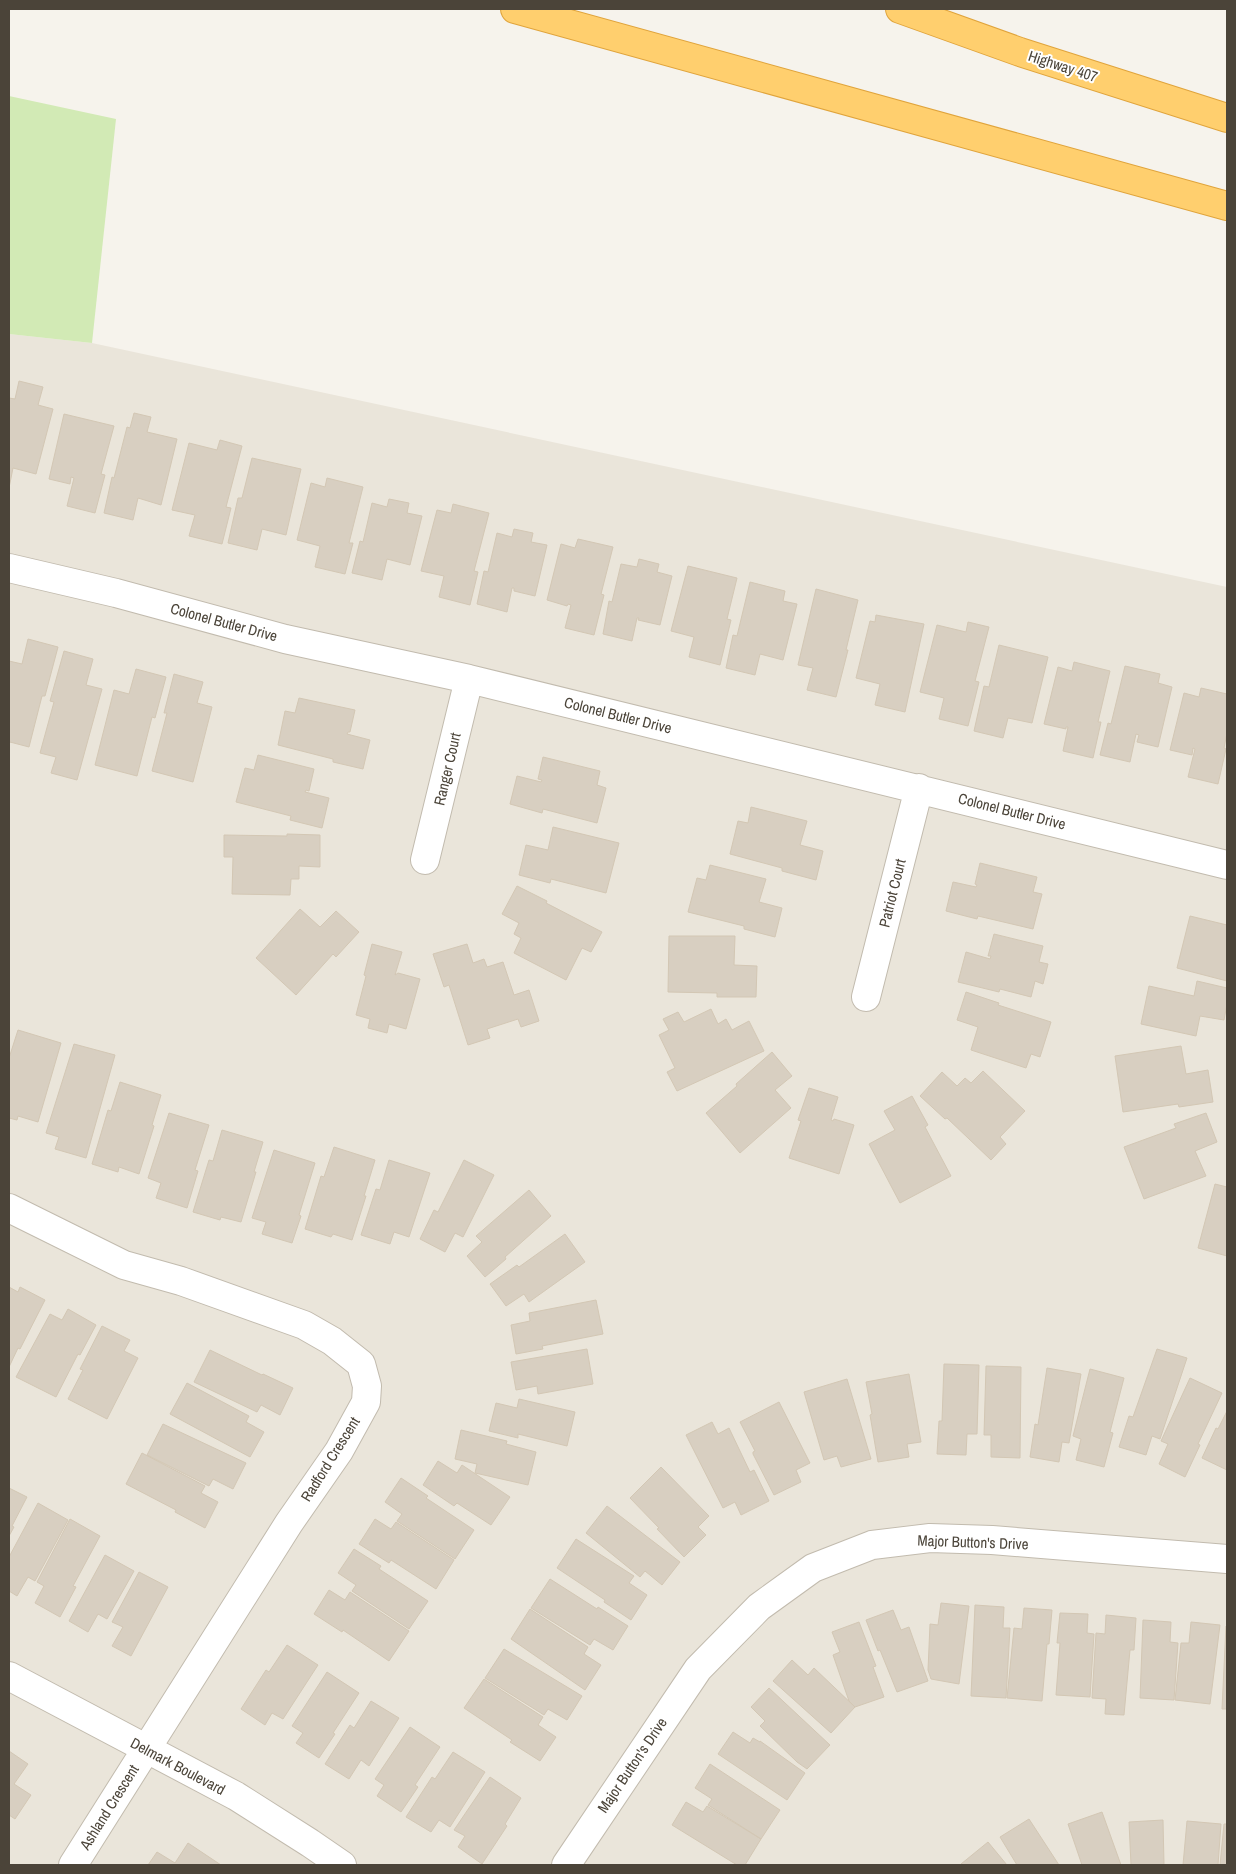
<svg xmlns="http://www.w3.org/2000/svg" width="1236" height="1874" font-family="'Archivo Narrow',sans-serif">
<rect width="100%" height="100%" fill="#f6f3ec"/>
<!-- residential -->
<path fill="#eae5da" d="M 9,334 L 92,343 L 1227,587 L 1227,1865 L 9,1865 Z"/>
<!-- green -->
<path fill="#d2eab5" d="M 9,96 L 116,119 L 92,343 L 9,334 Z"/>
<!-- building -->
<path fill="#d8cfc1" stroke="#d3c7b4" d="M 19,381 L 43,387 L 38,405 L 53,409 L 36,474 L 13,468 L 9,488 L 9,398 L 15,399 Z
M 134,413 L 151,417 L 147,432 L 177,439 L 161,505 L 138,498 L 133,520 L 104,513 L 112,477 L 114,478 L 127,427 L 130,428 Z
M 64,414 L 114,426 L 101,474 L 105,475 L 95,513 L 67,506 L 74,478 L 71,477 L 70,484 L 49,479 Z
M 220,440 L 242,446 L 226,507 L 231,508 L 222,544 L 189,536 L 195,515 L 172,510 L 189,443 L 217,450 Z
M 252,458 L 301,469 L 286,535 L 262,529 L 257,550 L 228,543 L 238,498 L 242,498 Z
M 327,478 L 363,487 L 349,543 L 353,543 L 345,574 L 315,567 L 320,546 L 297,540 L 311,483 L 325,487 Z
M 389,499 L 409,503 L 407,513 L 422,516 L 410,565 L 387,559 L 382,580 L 352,573 L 360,541 L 363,542 L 372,503 L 387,507 Z
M 453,504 L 489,513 L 474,571 L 478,572 L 470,605 L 439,597 L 444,576 L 421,571 L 437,510 L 451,513 Z
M 514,529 L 533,533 L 531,542 L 547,545 L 535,596 L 514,591 L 514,588 L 512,588 L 507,612 L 477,604 L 484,571 L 488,572 L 497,533 L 512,537 Z
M 578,539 L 613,547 L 601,594 L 604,595 L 594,635 L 565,628 L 571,605 L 568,604 L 567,606 L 547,600 L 561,544 L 575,548 Z
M 639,559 L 659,564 L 657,572 L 672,576 L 660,625 L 638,620 L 639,618 L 637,618 L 632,641 L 603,634 L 609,601 L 612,602 L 621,564 L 637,567 Z
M 688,566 L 737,578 L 727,619 L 731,620 L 720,665 L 689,657 L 694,637 L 671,631 Z
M 750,582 L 785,591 L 783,601 L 797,604 L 783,660 L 760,654 L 755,675 L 726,668 L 733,635 L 737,636 Z
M 816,589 L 858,600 L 846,650 L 848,650 L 836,697 L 807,690 L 813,668 L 798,665 Z
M 876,615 L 924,624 L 905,712 L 875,705 L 880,684 L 856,678 L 870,621 L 875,622 Z
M 968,622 L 989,627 L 975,681 L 979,682 L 968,726 L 939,719 L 944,698 L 920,692 L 937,625 L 966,632 Z
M 28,639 L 58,647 L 45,696 L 42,696 L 29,747 L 10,742 L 9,745 L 9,661 L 22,664 Z
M 999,645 L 1048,657 L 1032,723 L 1008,718 L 1003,738 L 974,731 L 984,686 L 989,687 Z
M 64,651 L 93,659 L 86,685 L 102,689 L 77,780 L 51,773 L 56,757 L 40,753 L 54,702 L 50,701 Z
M 1074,662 L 1110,671 L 1098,722 L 1101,722 L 1093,758 L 1063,751 L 1068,727 L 1066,727 L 1066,729 L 1044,724 L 1058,667 L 1072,671 Z
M 1125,666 L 1160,674 L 1158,683 L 1172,687 L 1158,747 L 1137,742 L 1139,735 L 1136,734 L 1130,762 L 1100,755 L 1108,723 L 1111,724 Z
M 136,669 L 166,677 L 155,718 L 152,717 L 137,776 L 95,765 L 114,690 L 129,694 Z
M 174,674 L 203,682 L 197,703 L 212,707 L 193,782 L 152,771 L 167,713 L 164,713 Z
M 1201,688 L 1227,694 L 1227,733 L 1224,748 L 1226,749 L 1218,784 L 1188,777 L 1195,749 L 1193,748 L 1192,755 L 1170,750 L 1184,693 L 1199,697 Z
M 299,698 L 355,710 L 350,732 L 348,732 L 347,734 L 370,740 L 363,769 L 333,762 L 333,759 L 278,745 L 285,711 L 295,713 Z
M 258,755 L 314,769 L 309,791 L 306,790 L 305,792 L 329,798 L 322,828 L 290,820 L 291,816 L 236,802 L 245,768 L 254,770 Z
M 543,757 L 600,771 L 597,785 L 606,788 L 597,823 L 543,809 L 542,813 L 510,804 L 517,776 L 541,782 L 542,780 L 538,779 Z
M 751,807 L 807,821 L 800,845 L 823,851 L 816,880 L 782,871 L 782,868 L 730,854 L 738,821 L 748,823 Z
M 553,827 L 619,843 L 606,893 L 551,879 L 550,883 L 519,875 L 526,845 L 548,850 Z
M 287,834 L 320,835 L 320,867 L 299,866 L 299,879 L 291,879 L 290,895 L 232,894 L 233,857 L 224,857 L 224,835 L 287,836 Z
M 980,863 L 1037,877 L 1033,892 L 1042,894 L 1033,929 L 978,916 L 977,919 L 946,911 L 953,882 L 976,887 L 977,885 L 975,884 Z
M 710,865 L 766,879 L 759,902 L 782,908 L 775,937 L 744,929 L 744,926 L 688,912 L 697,878 L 706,880 Z
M 517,886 L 547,901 L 546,903 L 602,932 L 591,952 L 582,948 L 566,980 L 514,953 L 521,938 L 514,934 L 519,923 L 502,914 Z
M 300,909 L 320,927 L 336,911 L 359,932 L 336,957 L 333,954 L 296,995 L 256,958 Z
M 1190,916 L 1227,925 L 1227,981 L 1177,968 Z
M 994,934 L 1043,946 L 1039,962 L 1048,964 L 1043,984 L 1035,981 L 1031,997 L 1000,989 L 999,992 L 958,982 L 966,952 L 990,959 L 991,956 L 988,956 Z
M 669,936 L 735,936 L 734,965 L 757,966 L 756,997 L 717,997 L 717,993 L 668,992 Z
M 372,944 L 402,952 L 395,975 L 398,973 L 420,979 L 406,1029 L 389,1024 L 387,1033 L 368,1028 L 370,1019 L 356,1015 L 366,976 L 364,975 Z
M 467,944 L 473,963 L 484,959 L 487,967 L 503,962 L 514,995 L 529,990 L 539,1021 L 521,1027 L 518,1019 L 487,1029 L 490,1038 L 468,1045 L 449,985 L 444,987 L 433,954 Z
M 1197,981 L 1227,988 L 1227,1004 L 1224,1020 L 1200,1016 L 1196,1036 L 1141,1024 L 1149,986 L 1194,996 Z
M 966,992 L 999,1003 L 998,1005 L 1051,1022 L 1040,1057 L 1031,1054 L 1026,1068 L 971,1050 L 978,1027 L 957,1020 Z
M 711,1009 L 718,1024 L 726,1019 L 732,1030 L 749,1021 L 764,1051 L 677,1091 L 667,1072 L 675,1068 L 659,1035 L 669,1030 L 663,1019 L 678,1012 L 684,1022 Z
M 18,1030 L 61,1043 L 38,1122 L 18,1116 L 17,1120 L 9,1118 L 9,1058 Z
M 74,1044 L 115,1055 L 86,1158 L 55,1149 L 59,1137 L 46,1133 Z
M 1181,1046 L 1186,1074 L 1208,1070 L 1213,1102 L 1179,1107 L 1178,1104 L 1123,1112 L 1115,1056 Z
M 772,1052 L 792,1076 L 775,1090 L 791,1108 L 740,1153 L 706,1113 L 737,1086 L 736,1084 Z
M 983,1071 L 1025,1111 L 1000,1137 L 1006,1144 L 991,1160 L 947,1118 L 945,1119 L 920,1096 L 942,1072 L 957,1086 L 965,1078 L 971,1083 Z
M 120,1082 L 161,1095 L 152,1125 L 154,1126 L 139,1174 L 119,1167 L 118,1172 L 92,1164 L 108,1110 L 111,1111 Z
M 809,1088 L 838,1097 L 831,1120 L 833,1121 L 834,1119 L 854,1125 L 839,1174 L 789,1158 L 801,1121 L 798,1120 Z
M 912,1096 L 928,1125 L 925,1127 L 951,1176 L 900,1203 L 869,1144 L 895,1130 L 884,1111 Z
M 169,1113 L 209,1125 L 195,1170 L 198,1171 L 187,1208 L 156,1198 L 161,1183 L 148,1178 Z
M 1206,1113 L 1217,1142 L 1195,1151 L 1206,1176 L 1144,1199 L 1124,1147 L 1176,1128 L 1174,1124 Z
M 222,1130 L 263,1142 L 254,1172 L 256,1172 L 241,1222 L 221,1217 L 220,1220 L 193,1212 L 209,1160 L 213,1161 Z
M 334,1147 L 375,1160 L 364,1196 L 366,1196 L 352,1240 L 333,1234 L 331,1237 L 305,1229 L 321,1176 L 324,1177 Z
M 274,1150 L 315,1163 L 299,1215 L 301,1216 L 292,1243 L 262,1234 L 266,1222 L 252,1218 Z
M 389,1160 L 430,1173 L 409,1237 L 394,1232 L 390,1244 L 361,1235 L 376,1189 L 380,1190 Z
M 464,1160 L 494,1175 L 463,1237 L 455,1233 L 445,1252 L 420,1239 L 434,1210 L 438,1212 Z
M 1215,1184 L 1227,1187 L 1227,1256 L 1198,1248 Z
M 529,1190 L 551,1216 L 505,1257 L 506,1259 L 485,1277 L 467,1256 L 482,1242 L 476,1236 Z
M 565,1234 L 585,1262 L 529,1302 L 524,1294 L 506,1306 L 490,1284 L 517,1265 L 519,1267 Z
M 9,1287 L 18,1292 L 20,1287 L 45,1300 L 20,1349 L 18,1348 L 9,1367 Z
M 596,1300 L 603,1334 L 542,1346 L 543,1349 L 516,1354 L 511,1325 L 530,1321 L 529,1313 Z
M 68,1309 L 96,1325 L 80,1355 L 78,1354 L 56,1397 L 16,1377 L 50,1314 L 62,1320 Z
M 102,1326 L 130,1340 L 124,1351 L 138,1358 L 107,1419 L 68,1399 L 83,1370 L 80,1369 Z
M 587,1349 L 593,1384 L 538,1394 L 537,1386 L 516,1390 L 511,1362 Z
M 1157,1349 L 1187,1358 L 1160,1439 L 1152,1436 L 1146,1455 L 1119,1447 L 1129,1416 L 1133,1417 Z
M 210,1350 L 262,1375 L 263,1374 L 293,1388 L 280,1415 L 261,1405 L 257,1412 L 194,1382 Z
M 944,1364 L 979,1365 L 977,1434 L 967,1434 L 966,1455 L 937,1454 L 939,1421 L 942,1421 Z
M 986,1366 L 1021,1367 L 1020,1458 L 991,1457 L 991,1435 L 984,1435 Z
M 1047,1368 L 1081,1374 L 1069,1443 L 1062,1442 L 1059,1462 L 1030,1457 L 1035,1424 L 1038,1425 Z
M 1090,1369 L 1124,1378 L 1110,1432 L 1113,1433 L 1104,1467 L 1076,1460 L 1081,1439 L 1073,1436 Z
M 909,1374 L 921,1442 L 907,1444 L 909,1457 L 878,1462 L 870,1415 L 872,1414 L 866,1382 Z
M 1190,1378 L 1222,1393 L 1198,1444 L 1200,1445 L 1185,1477 L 1159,1464 L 1168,1444 L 1161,1441 Z
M 847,1379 L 871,1459 L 841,1467 L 837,1456 L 824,1460 L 804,1392 Z
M 187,1383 L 249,1416 L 246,1422 L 264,1432 L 250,1457 L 170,1414 Z
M 519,1399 L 575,1412 L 567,1446 L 518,1434 L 518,1438 L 489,1431 L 496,1403 L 517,1408 Z
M 779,1402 L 810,1463 L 796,1470 L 801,1482 L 774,1495 L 753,1454 L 753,1452 L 755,1451 L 740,1422 Z
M 1227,1411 L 1227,1470 L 1202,1458 L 1216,1428 L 1218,1429 Z
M 712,1422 L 718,1434 L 729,1428 L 750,1472 L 754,1470 L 769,1501 L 741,1515 L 735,1502 L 723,1508 L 686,1435 Z
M 163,1424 L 246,1463 L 233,1489 L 213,1479 L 209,1486 L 147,1455 Z
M 461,1430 L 507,1441 L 506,1444 L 536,1452 L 528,1485 L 475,1473 L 477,1464 L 455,1459 Z
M 142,1453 L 205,1486 L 201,1493 L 218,1502 L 205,1528 L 175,1512 L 176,1510 L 126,1484 Z
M 438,1461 L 457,1473 L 462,1465 L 510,1497 L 491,1525 L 457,1503 L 454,1506 L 423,1485 Z
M 661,1467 L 709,1516 L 698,1527 L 706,1535 L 684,1557 L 657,1529 L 659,1528 L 630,1498 Z
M 401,1478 L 428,1496 L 426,1498 L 474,1530 L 455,1559 L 397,1521 L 402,1514 L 385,1502 Z
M 9,1488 L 27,1497 L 12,1526 L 14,1527 L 9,1536 Z
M 38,1503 L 68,1520 L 35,1581 L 28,1577 L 17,1596 L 9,1591 L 9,1557 Z
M 607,1506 L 680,1562 L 662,1585 L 645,1571 L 640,1577 L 586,1533 Z
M 70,1519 L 100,1536 L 73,1586 L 76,1587 L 60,1617 L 35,1603 L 44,1586 L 37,1582 Z
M 375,1519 L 391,1529 L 396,1522 L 454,1560 L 436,1589 L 391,1560 L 389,1563 L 359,1544 Z
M 576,1539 L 634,1576 L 629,1583 L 647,1595 L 631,1620 L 604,1602 L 605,1600 L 557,1568 Z
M 354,1549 L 381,1566 L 379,1569 L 428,1601 L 409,1629 L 352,1591 L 356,1585 L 338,1573 Z
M 105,1555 L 134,1571 L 107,1619 L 98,1614 L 88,1632 L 69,1621 Z
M 139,1572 L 168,1587 L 131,1656 L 112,1646 L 123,1627 L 112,1622 Z
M 550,1579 L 597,1609 L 598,1607 L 628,1626 L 613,1650 L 594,1639 L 590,1645 L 531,1608 Z
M 329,1590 L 345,1600 L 350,1592 L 409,1631 L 389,1661 L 343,1630 L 342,1632 L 314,1614 Z
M 941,1603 L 969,1606 L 959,1684 L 931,1679 L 928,1670 L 930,1624 L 938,1625 Z
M 975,1605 L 1004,1607 L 1003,1628 L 1010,1628 L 1006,1698 L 971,1696 Z
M 1024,1608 L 1052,1610 L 1049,1644 L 1047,1644 L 1042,1701 L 1007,1698 L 1014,1628 L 1022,1629 Z
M 530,1609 L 588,1647 L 584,1654 L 601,1665 L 585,1690 L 511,1639 Z
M 893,1610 L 901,1630 L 909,1627 L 928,1681 L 897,1692 L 880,1650 L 878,1651 L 866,1620 Z
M 1060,1613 L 1088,1614 L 1087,1633 L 1094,1634 L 1090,1697 L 1056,1695 L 1060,1643 L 1057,1643 Z
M 1106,1615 L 1136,1618 L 1134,1650 L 1130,1650 L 1124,1715 L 1105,1714 L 1106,1699 L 1092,1698 L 1096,1633 L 1105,1634 Z
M 1143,1620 L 1171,1622 L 1170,1642 L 1178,1643 L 1174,1700 L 1140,1698 Z
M 859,1622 L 876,1666 L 873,1667 L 884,1697 L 855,1707 L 849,1701 L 833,1655 L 840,1652 L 832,1632 Z
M 1191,1622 L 1220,1625 L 1210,1704 L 1175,1700 L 1181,1643 L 1189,1643 Z
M 1226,1626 L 1227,1626 L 1227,1709 L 1222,1709 Z
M 287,1645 L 318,1665 L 283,1719 L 272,1713 L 265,1725 L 241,1709 L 266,1670 L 269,1672 Z
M 504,1649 L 582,1696 L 567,1720 L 548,1709 L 544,1715 L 485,1678 Z
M 792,1660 L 808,1675 L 814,1668 L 855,1707 L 831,1733 L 773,1681 Z
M 327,1672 L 359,1693 L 333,1733 L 335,1734 L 319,1758 L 296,1743 L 303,1733 L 292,1726 Z
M 484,1679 L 543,1717 L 538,1725 L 556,1737 L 540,1761 L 510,1742 L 512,1740 L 464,1708 Z
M 769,1688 L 830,1745 L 807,1769 L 797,1762 L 760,1726 L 765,1721 L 751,1707 Z
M 371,1701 L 399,1718 L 369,1766 L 361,1760 L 349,1779 L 325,1764 L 350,1725 L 354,1728 Z
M 410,1727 L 440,1747 L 415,1785 L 418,1787 L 401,1812 L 377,1796 L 384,1785 L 375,1779 Z
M 733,1732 L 750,1743 L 753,1738 L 760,1742 L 760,1741 L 805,1773 L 787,1800 L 718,1754 Z
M 9,1751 L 28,1764 L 14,1784 L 31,1795 L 15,1819 L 9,1815 Z
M 453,1752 L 485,1772 L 450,1827 L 439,1820 L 431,1832 L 406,1817 L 432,1777 L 435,1779 Z
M 710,1764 L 780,1810 L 761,1839 L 708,1805 L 712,1799 L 695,1788 Z
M 490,1777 L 521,1798 L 505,1824 L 507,1826 L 482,1864 L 458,1847 L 465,1836 L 454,1830 Z
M 686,1802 L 703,1812 L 707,1806 L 761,1839 L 745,1865 L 737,1865 L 672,1825 Z
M 1102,1812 L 1121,1865 L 1082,1865 L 1068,1824 Z
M 1029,1819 L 1059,1865 L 1017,1865 L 1000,1837 Z
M 1163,1820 L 1164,1865 L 1131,1865 L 1129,1822 Z
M 1187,1821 L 1221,1824 L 1218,1865 L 1183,1865 Z
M 1224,1824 L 1227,1824 L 1227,1865 L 1220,1865 Z
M 988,1842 L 1007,1865 L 963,1865 L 961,1864 Z
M 188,1843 L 221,1865 L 148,1865 L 157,1852 L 175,1863 Z"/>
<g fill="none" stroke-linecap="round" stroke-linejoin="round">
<!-- minor casing -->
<g stroke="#c2bbae" stroke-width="30">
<path id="minor" d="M 9,568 L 116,593 L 285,639 L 469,679 L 1227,865
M 425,860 L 469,679
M 866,997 L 919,788
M 9,1208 L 124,1265 L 181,1281 L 304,1325 L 332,1341 L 361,1364 L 367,1386 L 366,1402 L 339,1451 L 289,1523 L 73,1865
M 9,1676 L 236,1796 L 310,1843 L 342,1865"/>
</g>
<!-- tertiary casing -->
<g stroke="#c2bbae" stroke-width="30">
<path id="tertiary" d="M 566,1865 L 698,1669 L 759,1607 L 813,1568 L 872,1545 L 930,1538 L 992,1540 L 1227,1559"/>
</g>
<!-- motorway casing -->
<g stroke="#e0a43c" stroke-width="30">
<path id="motorway" d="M 515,9 L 1227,206
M 900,9 L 1020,52 L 1227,118"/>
</g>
<!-- minor -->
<use href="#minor" stroke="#fff" stroke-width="28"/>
<!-- tertiary -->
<use href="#tertiary" stroke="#fff" stroke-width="28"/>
<!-- motorway -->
<use href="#motorway" stroke="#ffcf6e" stroke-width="28"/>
</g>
<g text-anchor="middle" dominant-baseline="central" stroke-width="4" stroke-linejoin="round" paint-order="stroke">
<!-- street labels -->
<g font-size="15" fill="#4b4439" stroke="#fff">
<text transform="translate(1063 66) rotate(18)">Highway 407</text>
<text transform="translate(224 622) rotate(15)">Colonel Butler Drive</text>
<text transform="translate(618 715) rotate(14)">Colonel Butler Drive</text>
<text transform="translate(447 769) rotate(-77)">Ranger Court</text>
<text transform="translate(1012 811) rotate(14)">Colonel Butler Drive</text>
<text transform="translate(892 893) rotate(-76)">Patriot Court</text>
<text transform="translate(330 1459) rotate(-58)">Radford Crescent</text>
<text transform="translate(973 1542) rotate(2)">Major Button's Drive</text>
<text transform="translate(632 1765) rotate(-56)">Major Button's Drive</text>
<text transform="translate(178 1766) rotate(28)">Delmark Boulevard</text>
<text transform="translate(109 1807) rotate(-58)">Ashland Crescent</text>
</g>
</g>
<!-- border -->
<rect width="1236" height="1874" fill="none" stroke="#4b4439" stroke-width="20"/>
</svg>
